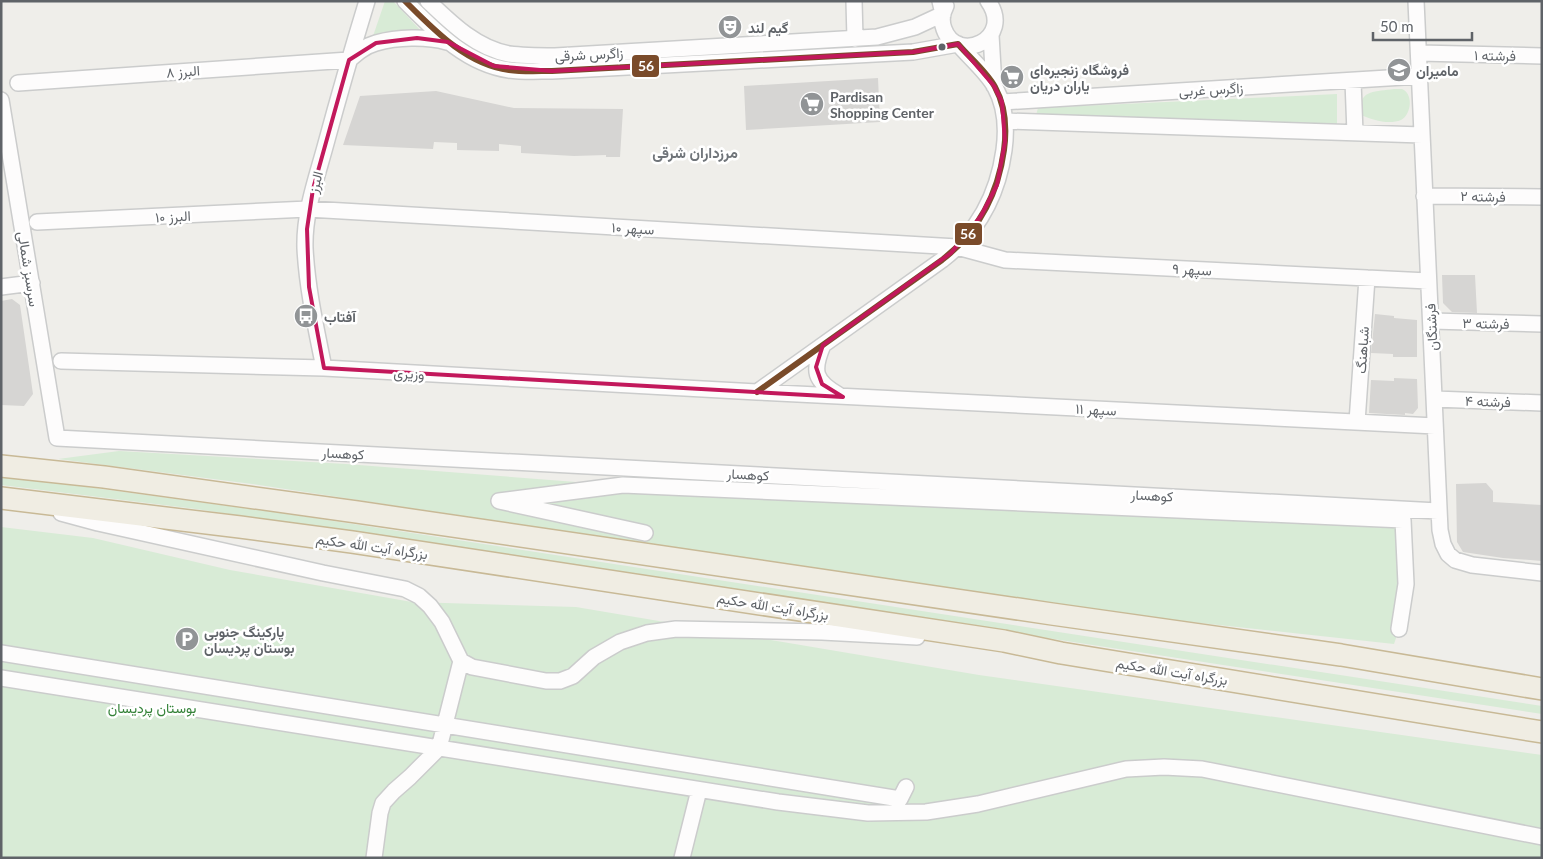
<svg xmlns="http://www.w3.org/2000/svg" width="1543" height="859" font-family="Lato,Vazirmatn,sans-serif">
<rect width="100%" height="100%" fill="#efeeea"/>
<!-- green -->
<path fill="#d8ebd6" d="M 385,1 L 393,1 L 421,31 C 399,29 392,29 372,39 Z
M 1394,89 C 1395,89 1401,89 1402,89 C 1414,94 1411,115 1401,120 C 1389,125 1372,120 1361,115 C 1358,89 1374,92 1394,89 Z
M 1337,94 L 1337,126 L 1036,115 L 1038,108 Z
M 119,451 L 346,464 L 602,484 L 1405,509 L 1399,629 L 1394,644 L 1089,611 L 259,485 L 58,459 Z
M 1,477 L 42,481 L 281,513 L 1542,706 L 1542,714 L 768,595 L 196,509 L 1,485 Z
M 1,527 L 93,538 L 230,570 L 412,602 L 576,607 L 979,675 L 1542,755 L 1542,858 L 1,858 Z"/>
<!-- building -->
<path fill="#d6d5d3" d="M 878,78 L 880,122 L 746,130 L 744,86 Z
M 436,91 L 514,108 L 623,109 L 620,157 L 606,157 L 606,155 L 574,156 L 521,153 L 521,146 L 499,144 L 499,151 L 457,150 L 457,143 L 434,142 L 433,149 L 343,145 L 360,96 Z
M 1442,275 L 1475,275 L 1477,313 L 1452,312 L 1443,303 Z
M 12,299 L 20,305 L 33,394 L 24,406 L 1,405 L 1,301 Z
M 1375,314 L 1394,316 L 1394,318 L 1417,320 L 1417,357 L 1393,357 L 1393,354 L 1371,353 Z
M 1394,378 L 1417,379 L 1418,408 L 1413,414 L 1405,413 L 1405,415 L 1369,413 L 1371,380 L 1394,381 Z
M 1486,483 L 1493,491 L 1493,502 L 1542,505 L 1542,561 L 1503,558 L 1463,552 L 1457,542 L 1456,484 Z"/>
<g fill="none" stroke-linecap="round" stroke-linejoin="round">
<!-- minor casing -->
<g stroke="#cbcccc" stroke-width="18">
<path id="minor" d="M 405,1 C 434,30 466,64 509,70 C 523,72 538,71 552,71 L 913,52 L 958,44 C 969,57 987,72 995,87 C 1006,107 1007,128 1004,150 C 998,194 978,232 942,260 L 757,392
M 428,1 C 451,23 476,48 509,54 C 524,56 540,56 555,56 L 877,37 L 915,27 L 943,14 L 940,1
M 854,1 L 855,39
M 1416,1 L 1440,530 L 1443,544 L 1448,554 L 1455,560 L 1472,565 L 1542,573
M 946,6 C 942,13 941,21 944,29 C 957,65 1015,39 988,1
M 991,35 L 994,86
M 1419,53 L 1542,56
M 349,60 C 357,53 365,46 376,43 C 397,37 426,36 447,42
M 1353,81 L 1355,133
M 18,83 L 349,60
M 1,100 L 57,438 L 1438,511
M 1002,102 L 1420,76
M 1006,121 L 1422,135
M 1424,196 L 1542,197
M 37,222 L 308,209 L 957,247 L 1005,260 L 1428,281
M 1,287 L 32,283
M 1431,321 L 1542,324
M 823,345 C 812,371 814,381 839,395
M 61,361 L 324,368 L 757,392 L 1435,426
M 324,368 C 316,328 307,288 305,248 C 304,213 316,180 325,147 C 338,99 352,50 367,1
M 1435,399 L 1542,403
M 1357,422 L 1367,278
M 61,513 L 98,523 L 323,573 L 405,589 L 419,596 L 430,606 L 442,622 L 461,661 L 472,667 L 546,681 L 560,681 L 573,676 L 594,657 L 620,642 L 647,633 L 676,629 L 822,632 L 917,637
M 645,533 L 499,501 L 623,485 L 1403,520 L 1406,584 L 1399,629
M 1,653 L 900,799 L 906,787
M 1,678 L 778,802 L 868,813 L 926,812 L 978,804 L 1126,769 L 1164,767 L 1202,769 L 1542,837
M 374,858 L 380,813 L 383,803 L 394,791 L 410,777 L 439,748 L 461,661
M 682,858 L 699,790"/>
</g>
<!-- highway casing -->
<g stroke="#c8b996" stroke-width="24">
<path id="highway" d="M 1,466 L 104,477 L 357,512 L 1052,614 L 1341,655 L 1542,689
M 1,498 L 240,527 L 352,542 L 1004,641 L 1061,653 L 1542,732"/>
</g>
<!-- minor -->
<use href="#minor" stroke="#fdfcfc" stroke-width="15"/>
<!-- highway -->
<use href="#highway" stroke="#f0ede3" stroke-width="21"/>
<!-- bus-1 casing -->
<g stroke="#fff" stroke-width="10">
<path id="bus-1" d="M 405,1 C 434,30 466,64 509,70 C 523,72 538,71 552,71 L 913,52 L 958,44 C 969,57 987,72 995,87 C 1006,107 1007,128 1004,150 C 998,194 978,232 942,260 L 757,392"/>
</g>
<!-- bus-1 -->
<use href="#bus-1" stroke="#7a4b2a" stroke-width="6"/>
</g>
<!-- marked area -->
<path fill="none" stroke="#c2185b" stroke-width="4" stroke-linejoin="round" d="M 417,38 L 448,42 L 494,66 L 552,71 L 913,52 L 958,44 L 994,86 L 1002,102 L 1005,142 L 997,185 L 981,216 L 951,253 L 823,345 L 816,367 L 822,384 L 843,397 L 324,368 L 309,287 L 307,229 L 313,189 L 349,60 L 376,43 Z"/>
<!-- icons -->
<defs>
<g id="theatre-disc" transform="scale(1.25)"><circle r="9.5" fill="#919496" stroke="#fff"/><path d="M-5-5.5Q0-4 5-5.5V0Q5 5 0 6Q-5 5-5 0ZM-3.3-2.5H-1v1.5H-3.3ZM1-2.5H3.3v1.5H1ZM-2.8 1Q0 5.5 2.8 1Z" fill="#fff"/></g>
<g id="university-disc" transform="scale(1.25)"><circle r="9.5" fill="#919496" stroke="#fff"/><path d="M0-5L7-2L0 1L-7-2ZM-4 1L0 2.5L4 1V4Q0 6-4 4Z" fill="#fff"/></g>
<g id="supermarket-disc" transform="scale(1.25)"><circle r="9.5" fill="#919496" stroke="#fff"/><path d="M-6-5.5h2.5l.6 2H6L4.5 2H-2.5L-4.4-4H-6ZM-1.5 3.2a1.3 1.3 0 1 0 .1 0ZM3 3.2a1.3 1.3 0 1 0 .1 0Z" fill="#fff"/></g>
<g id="bus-disc" transform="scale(1.25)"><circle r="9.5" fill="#919496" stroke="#fff"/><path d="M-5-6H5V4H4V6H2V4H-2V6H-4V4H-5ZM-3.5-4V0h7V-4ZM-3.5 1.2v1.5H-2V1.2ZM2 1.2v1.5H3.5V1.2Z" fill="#fff"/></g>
<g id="parking-disc" transform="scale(1.25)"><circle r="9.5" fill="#919496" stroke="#fff"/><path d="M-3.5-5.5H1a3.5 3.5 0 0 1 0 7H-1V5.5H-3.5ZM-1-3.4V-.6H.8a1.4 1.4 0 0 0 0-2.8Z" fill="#fff"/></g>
</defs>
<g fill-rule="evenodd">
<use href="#theatre-disc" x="730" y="27"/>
<use href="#university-disc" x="1399" y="70"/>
<use href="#supermarket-disc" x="1012" y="77"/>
<use href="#supermarket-disc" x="812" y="104"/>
<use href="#bus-disc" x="306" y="316"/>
<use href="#parking-disc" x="187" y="639"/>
</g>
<!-- markers -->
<circle fill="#5f6368" stroke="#fff" stroke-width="2" cx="942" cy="47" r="4.5"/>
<g text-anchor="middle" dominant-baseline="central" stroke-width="5" stroke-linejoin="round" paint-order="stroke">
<!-- poi labels -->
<g font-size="14" font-weight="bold" fill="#5f6368" stroke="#fff" text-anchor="start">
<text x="748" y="27">گیم لند</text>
<text x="1030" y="69">فروشگاه زنجیره‌ای<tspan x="1030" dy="16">یاران دریان</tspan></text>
<text x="1416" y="70">مامیران</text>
<text x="830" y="96">Pardisan<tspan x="830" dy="16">Shopping Center</tspan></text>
<text x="324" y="316">آفتاب</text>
<text x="204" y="631">پارکینگ جنوبی<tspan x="204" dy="16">بوستان پردیسان</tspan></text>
</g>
<!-- street labels -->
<g font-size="14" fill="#5f6368" stroke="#fff">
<text transform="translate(589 54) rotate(-3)">زاگرس شرقی</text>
<text transform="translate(1495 55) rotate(1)">فرشته ۱</text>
<text transform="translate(183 71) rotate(-4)">البرز ۸</text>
<text transform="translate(1211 89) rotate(-3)">زاگرس غربی</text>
<text transform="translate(315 182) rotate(-75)">البرز</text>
<text transform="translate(1483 196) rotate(1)">فرشته ۲</text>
<text transform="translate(173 216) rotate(-3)">البرز ۱۰</text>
<text transform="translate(633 228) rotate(3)">سپهر ۱۰</text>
<text transform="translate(29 269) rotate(81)">سرسبز شمالی</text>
<text transform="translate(1192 269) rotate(3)">سپهر ۹</text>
<text transform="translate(1486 323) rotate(1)">فرشته ۳</text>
<text transform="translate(1431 327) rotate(-93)">فرشتگان</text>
<text transform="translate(1362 350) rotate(-86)">شباهنگ</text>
<text transform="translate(409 373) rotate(3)">وزیری</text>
<text transform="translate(1488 401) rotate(2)">فرشته ۴</text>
<text transform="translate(1096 409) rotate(3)">سپهر ۱۱</text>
<text transform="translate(343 453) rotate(3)">کوهسار</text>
<text transform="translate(748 474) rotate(3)">کوهسار</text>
<text transform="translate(1152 495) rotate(3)">کوهسار</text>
<text transform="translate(372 546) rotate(8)">بزرگراه آیت الله حکیم</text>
<text transform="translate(773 606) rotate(9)">بزرگراه آیت الله حکیم</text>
<text transform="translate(1172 671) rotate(9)">بزرگراه آیت الله حکیم</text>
</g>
<!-- park labels -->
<g font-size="14" fill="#348238" stroke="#fff">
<text x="152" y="707">بوستان پردیسان</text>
</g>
<!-- neighbourhood labels -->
<g font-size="15" font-weight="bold" fill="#70757a" stroke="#fff">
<text x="695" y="152">مرزداران شرقی</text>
</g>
</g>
<g stroke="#fff" stroke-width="2">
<rect x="631" y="54" width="29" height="24" rx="5" fill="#7a4b2a"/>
<rect x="954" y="222" width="29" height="24" rx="5" fill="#7a4b2a"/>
</g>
<g font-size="14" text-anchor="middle" font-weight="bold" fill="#fff">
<text x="646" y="71">56</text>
<text x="968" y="239">56</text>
</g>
<!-- border -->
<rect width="1543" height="859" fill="none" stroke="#5f6368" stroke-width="5"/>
<!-- scale -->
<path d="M1373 32v8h99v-8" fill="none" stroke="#5f6368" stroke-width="2.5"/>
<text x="1380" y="32" font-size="15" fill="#5f6368" stroke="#ffffff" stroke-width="4" paint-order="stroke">50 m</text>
</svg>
